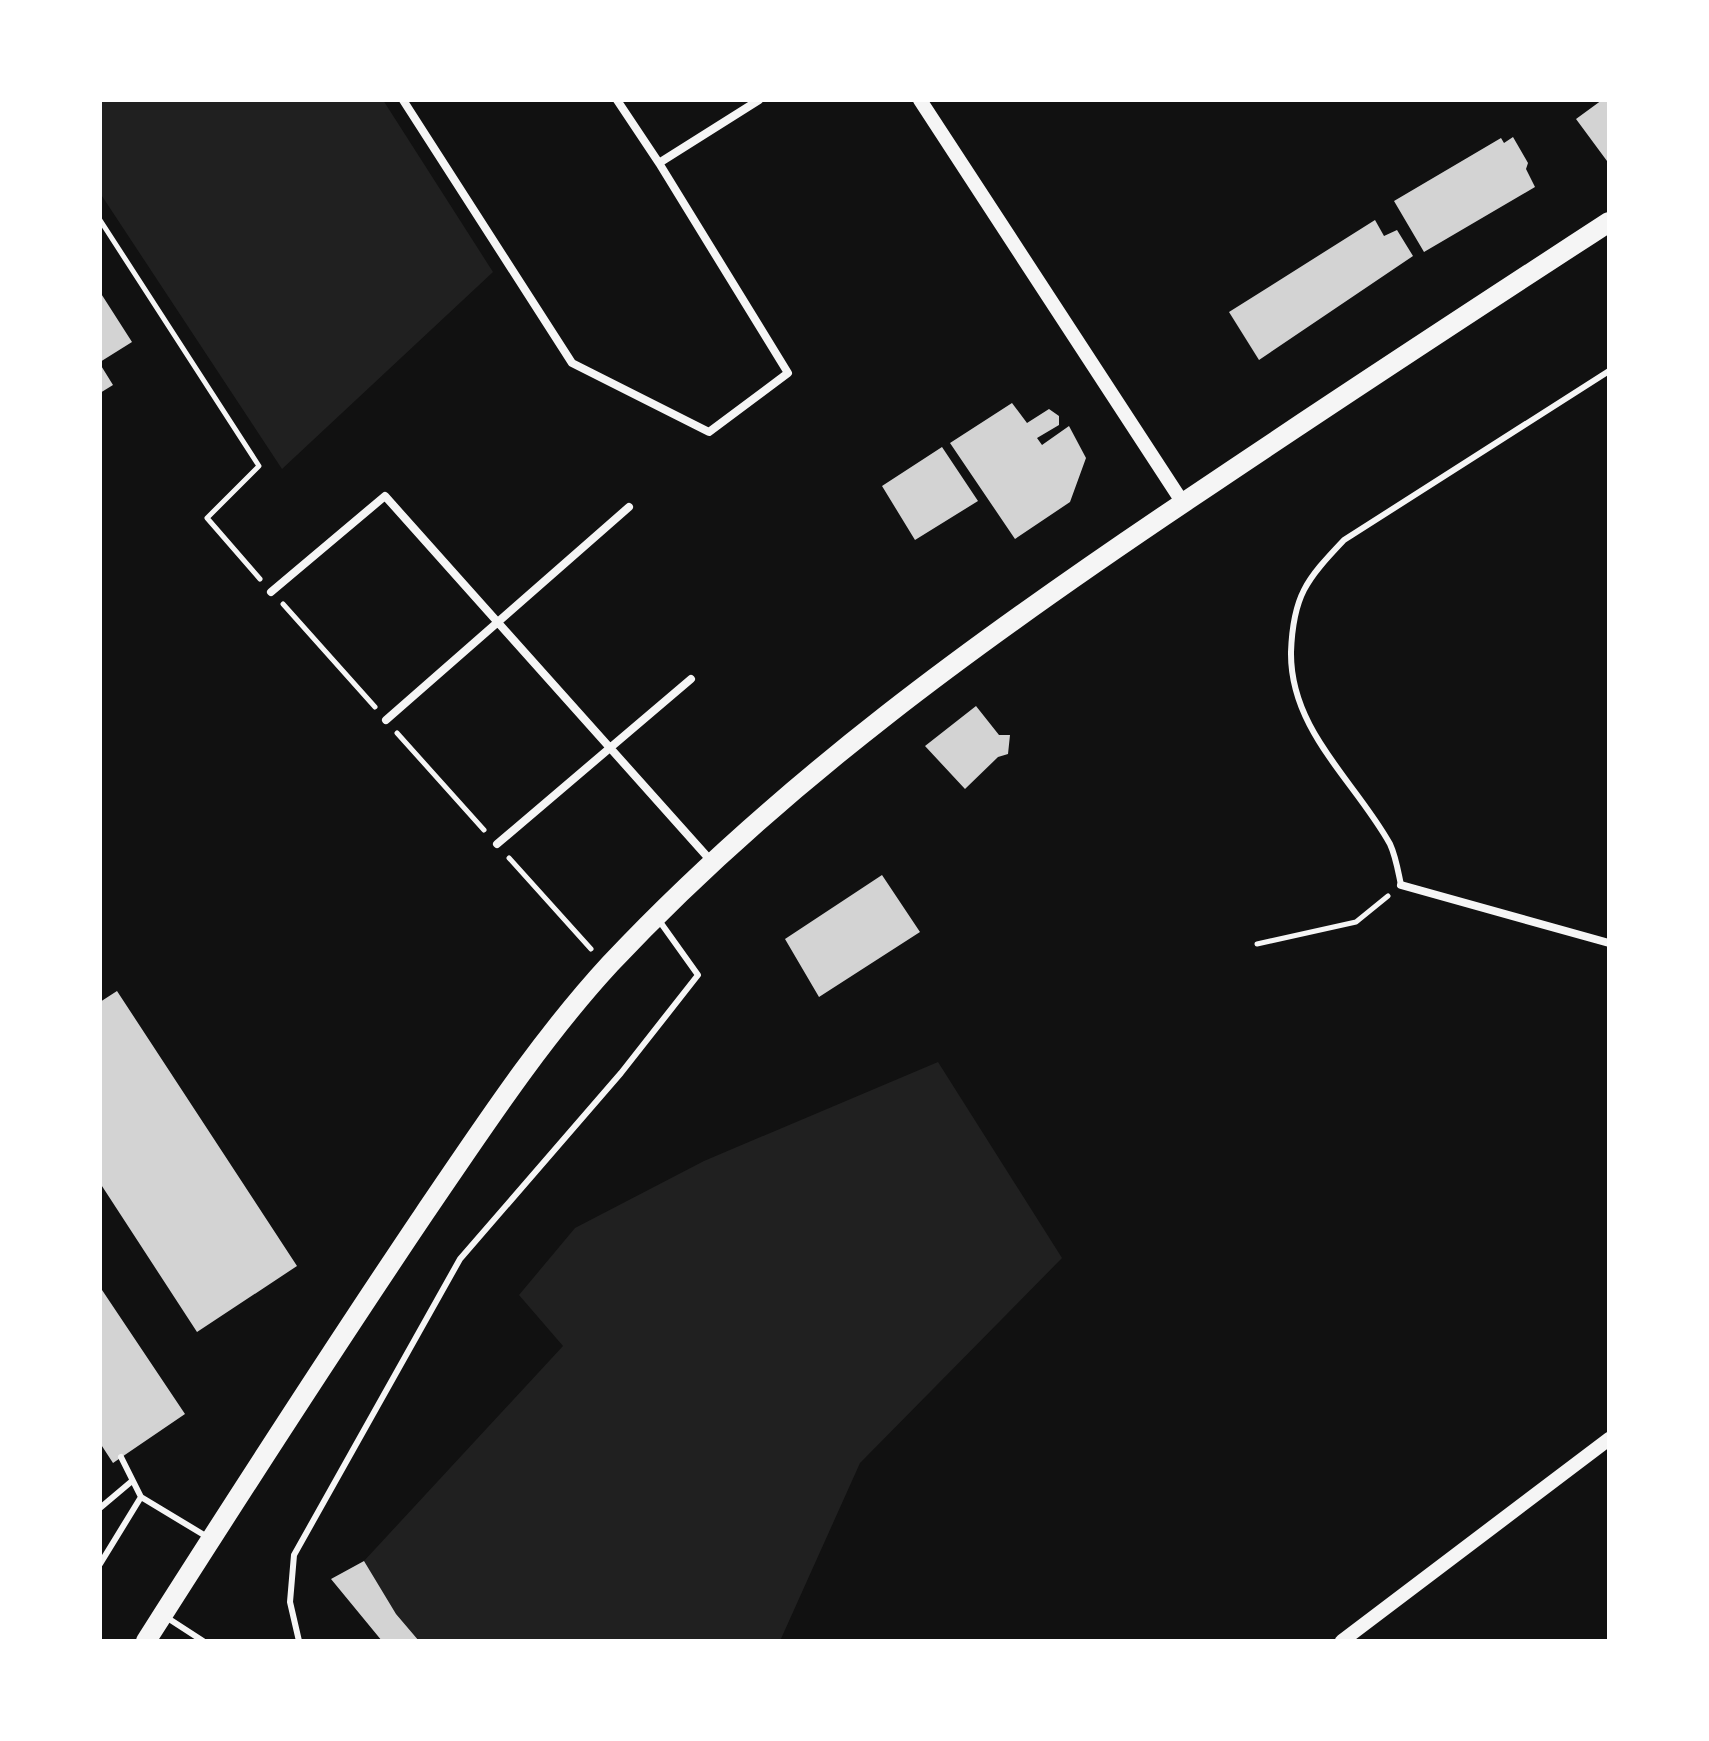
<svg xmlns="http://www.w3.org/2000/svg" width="1709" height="1741" font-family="'Roboto Condensed',sans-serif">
<rect width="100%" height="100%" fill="#111"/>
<!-- green -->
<path fill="#202020" d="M 100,100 L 383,100 L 493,272 L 282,469 L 100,193 Z
M 938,1062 L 1062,1258 L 860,1463 L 780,1641 L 419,1641 L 396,1614 L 364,1561 L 563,1346 L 519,1295 L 575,1228 L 704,1161 Z"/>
<!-- building -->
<path fill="#d3d3d3" d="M 1602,100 L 1609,100 L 1607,161 L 1576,119 Z
M 1513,137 L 1528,163 L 1526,169 L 1535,187 L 1424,252 L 1394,201 L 1501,138 L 1504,143 Z
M 1375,220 L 1384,236 L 1397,230 L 1413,256 L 1259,360 L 1229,312 Z
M 100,292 L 132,342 L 100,362 Z
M 100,364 L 113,385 L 100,393 Z
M 1012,403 L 1027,423 L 1049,409 L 1059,416 L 1059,425 L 1037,438 L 1042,445 L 1069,426 L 1086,458 L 1070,502 L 1015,539 L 950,443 Z
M 942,447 L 978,501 L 915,540 L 882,486 Z
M 976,706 L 999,735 L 1010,735 L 1008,754 L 998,757 L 965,789 L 925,746 Z
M 882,875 L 920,932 L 819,997 L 785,939 Z
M 117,991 L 297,1266 L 197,1332 L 100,1183 L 100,1002 Z
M 100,1287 L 185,1414 L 113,1463 L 100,1443 Z
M 364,1561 L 396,1614 L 419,1641 L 382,1641 L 331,1579 Z"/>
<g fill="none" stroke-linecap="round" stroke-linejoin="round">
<!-- path -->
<path stroke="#f5f5f5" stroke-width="5" d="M 100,220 L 259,466 L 207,518 L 260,579
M 283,604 L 375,707
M 397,733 L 484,830
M 509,858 L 591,949
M 1257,944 L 1356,922 L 1388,896"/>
<!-- service -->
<path stroke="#f5f5f5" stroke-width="6" d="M 1401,885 C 1398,871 1396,857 1390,844 C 1355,781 1290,730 1291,652 C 1293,596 1306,580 1344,540 L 1609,371
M 121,1457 L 141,1497 L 209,1538
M 100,1508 L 132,1481
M 100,1564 L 141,1497
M 166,1617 L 203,1641
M 299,1641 L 290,1602 L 294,1555 L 460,1259 L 621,1073 L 698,975 L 658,919"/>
<!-- minor -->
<path stroke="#f5f5f5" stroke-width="8" d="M 403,100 L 572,363 L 709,432 L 788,373 L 659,163 L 617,100
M 659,163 L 759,100
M 271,592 L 385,496 L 712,862
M 386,720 L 629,507
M 497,844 L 691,679
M 1401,885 L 1609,943"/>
<!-- tertiary -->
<path stroke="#f5f5f5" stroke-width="14" d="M 920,100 L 1183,503
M 1342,1641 L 1609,1439"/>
<!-- primary -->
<path stroke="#f5f5f5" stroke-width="20" d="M 146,1641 C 237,1498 329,1355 424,1214 C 482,1129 540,1040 610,964 C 781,782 986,635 1192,497 C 1330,404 1469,313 1609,222"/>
</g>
<!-- border -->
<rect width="1709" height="1741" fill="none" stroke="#ffffff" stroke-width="204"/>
</svg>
